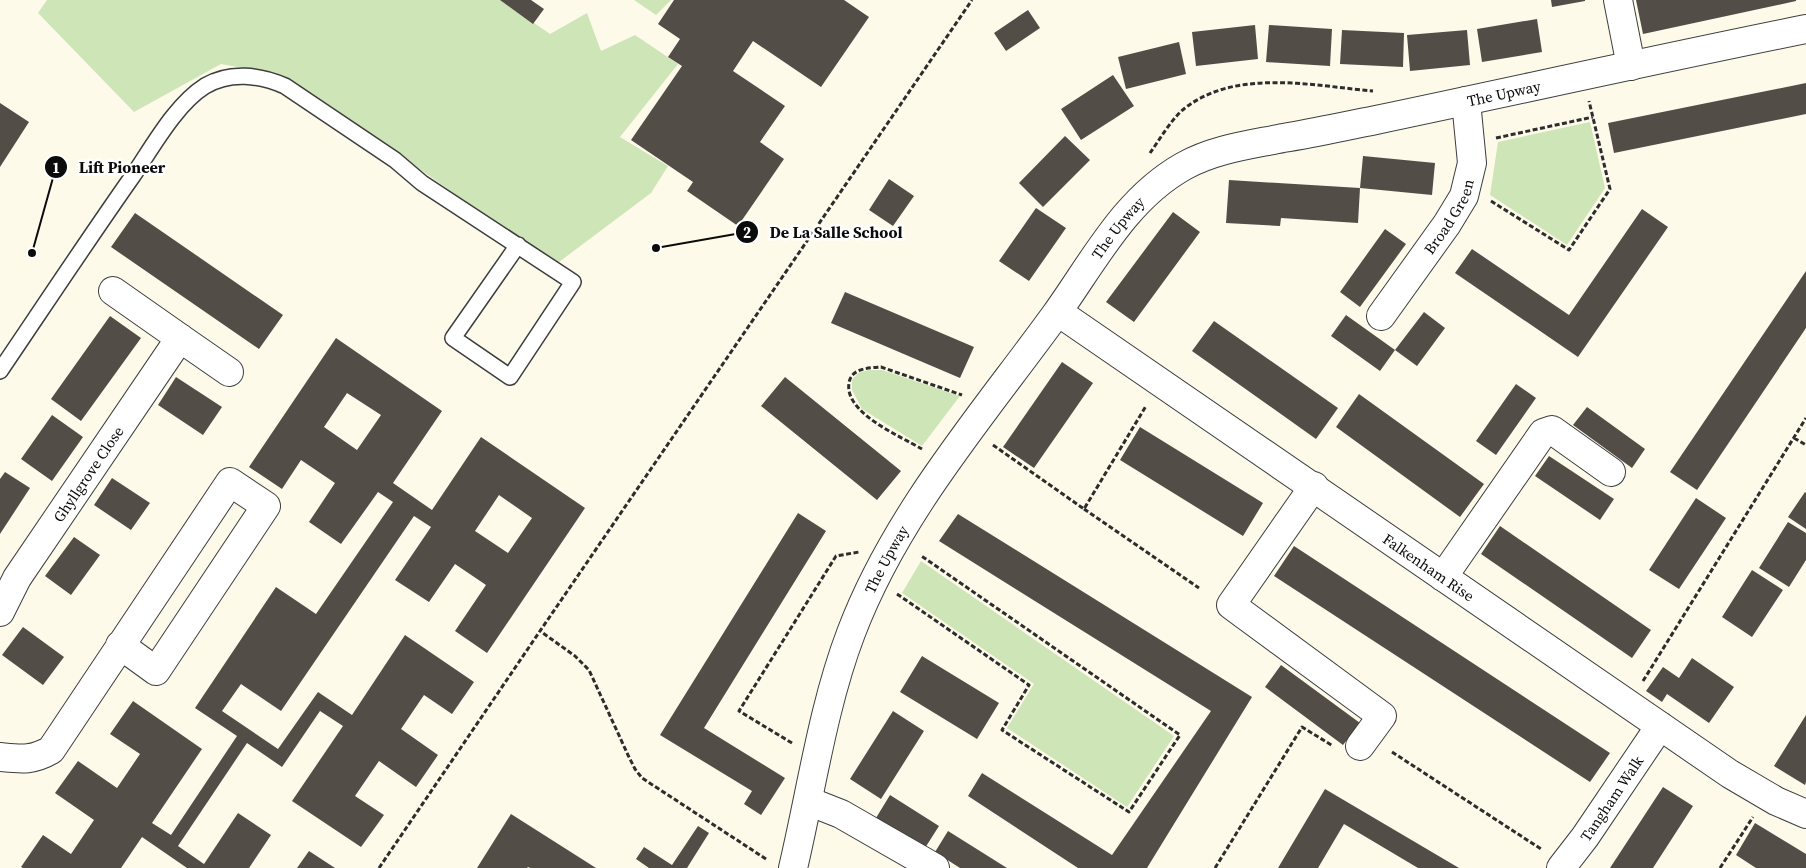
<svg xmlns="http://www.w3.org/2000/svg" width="1806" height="868" font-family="'Source Serif 4',serif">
<rect width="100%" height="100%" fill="#fefaea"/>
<!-- green -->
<path fill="#cee5b7" d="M 47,0 L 501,0 L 550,34 L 587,13 L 601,51 L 635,35 L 678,64 L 620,137 L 668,166 L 651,193 L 555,265 L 404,158 L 277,74 L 221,64 L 134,112 L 38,13 Z
M 634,0 L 671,0 L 656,15 Z
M 1590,122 L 1605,188 L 1567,245 L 1490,195 L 1498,142 Z
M 868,370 L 882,370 L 960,396 L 922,446 L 862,409 L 852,390 L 852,380 L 858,373 Z
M 921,561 L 1174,736 L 1127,807 L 1007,728 L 1034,684 L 902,593 Z"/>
<!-- building -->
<path fill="#534d48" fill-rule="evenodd" d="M 500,0 L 531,0 L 544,9 L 533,24 Z
M 674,0 L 844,0 L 869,17 L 821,87 L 753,41 L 733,71 L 785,106 L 760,142 L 784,159 L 738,226 L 687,191 L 693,182 L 631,140 L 682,66 L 668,57 L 680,39 L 658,24 Z
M 1551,0 L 1585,0 L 1585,1 L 1552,7 Z
M 1636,0 L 1796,0 L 1796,1 L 1643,34 Z
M 1028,10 L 1040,28 L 1006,51 L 994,33 Z
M 1537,19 L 1542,52 L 1482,62 L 1477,29 Z
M 1255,25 L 1258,59 L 1196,66 L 1192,32 Z
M 1269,25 L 1332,29 L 1330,66 L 1266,62 Z
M 1342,30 L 1404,33 L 1403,67 L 1340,64 Z
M 1467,30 L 1470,65 L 1410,71 L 1407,35 Z
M 1179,42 L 1186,74 L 1126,89 L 1118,57 Z
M 1113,75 L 1134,106 L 1081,140 L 1061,109 Z
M 1806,83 L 1806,114 L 1614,153 L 1608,123 Z
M 0,103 L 29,122 L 0,167 Z
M 1065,136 L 1090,160 L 1043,207 L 1019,183 Z
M 1363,156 L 1435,163 L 1432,195 L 1360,188 Z
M 889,179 L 914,196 L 893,226 L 869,210 Z
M 1229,180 L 1360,188 L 1358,223 L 1281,218 L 1280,226 L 1226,223 Z
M 1036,208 L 1066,228 L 1029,281 L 999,261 Z
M 1642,209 L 1668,227 L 1578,357 L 1455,273 L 1472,249 L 1569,315 Z
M 1173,212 L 1200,232 L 1134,322 L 1106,302 Z
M 135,213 L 283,315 L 259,349 L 111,247 Z
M 1385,229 L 1406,244 L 1360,307 L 1340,292 Z
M 1806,271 L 1806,328 L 1697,490 L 1670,472 Z
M 845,292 L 974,347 L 960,378 L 831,323 Z
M 1424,312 L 1445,328 L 1417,366 L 1395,350 Z
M 1346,315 L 1395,350 L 1380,371 L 1331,336 Z
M 110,316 L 141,338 L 81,421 L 51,399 Z
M 1214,321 L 1338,408 L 1316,439 L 1192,351 Z
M 336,338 L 442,411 L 393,483 L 432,510 L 481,437 L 585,508 L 487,653 L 455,631 L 486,585 L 455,564 L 429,602 L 395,580 L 431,527 L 414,516 L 281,711 L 241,684 L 222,711 L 278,749 L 318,692 L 352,715 L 405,635 L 474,682 L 452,714 L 424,695 L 401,729 L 438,755 L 416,787 L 379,761 L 355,796 L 384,815 L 361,847 L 292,801 L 343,726 L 320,711 L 282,767 L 247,743 L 178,846 L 204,864 L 238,813 L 271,835 L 249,868 L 187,868 L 142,837 L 121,868 L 23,868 L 21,867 L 43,835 L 71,854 L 94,820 L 55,793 L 78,761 L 117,788 L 140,754 L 110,734 L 133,701 L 202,749 L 152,823 L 171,835 L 237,736 L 195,708 L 276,587 L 316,614 L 393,502 L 378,492 L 341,544 L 309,522 L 335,483 L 301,460 L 282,489 L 249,467 ZM 347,393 L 381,415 L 357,450 L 324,427 ZM 499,495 L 532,518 L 508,553 L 475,531 Z
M 1062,362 L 1093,383 L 1034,468 L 1003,447 Z
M 176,377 L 222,407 L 203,435 L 158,405 Z
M 785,377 L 901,471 L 877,500 L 761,406 Z
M 1516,384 L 1536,398 L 1496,455 L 1476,441 Z
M 1359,394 L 1484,484 L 1460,517 L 1336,427 Z
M 1587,407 L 1645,449 L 1632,468 L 1573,425 Z
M 52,415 L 83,437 L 52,481 L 21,459 Z
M 1140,427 L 1263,503 L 1243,536 L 1120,460 Z
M 1549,456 L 1614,499 L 1600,520 L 1535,476 Z
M 5,472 L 30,488 L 0,534 L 0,479 Z
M 112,478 L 150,503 L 131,530 L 94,505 Z
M 1805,492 L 1806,493 L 1806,529 L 1788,517 Z
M 1696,498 L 1726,518 L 1679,589 L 1649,570 Z
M 798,513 L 826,531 L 704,728 L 785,778 L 761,815 L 744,804 L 752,791 L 660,735 Z
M 958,514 L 1252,697 L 1147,868 L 1078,868 L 968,796 L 982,773 L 1112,855 L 1211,711 L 939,541 Z
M 1788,522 L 1806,533 L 1806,560 L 1789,587 L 1759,568 Z
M 1500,526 L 1651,630 L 1632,658 L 1481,554 Z
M 74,537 L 100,555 L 71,595 L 45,576 Z
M 1294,546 L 1610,753 L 1590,782 L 1274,576 Z
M 1752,570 L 1783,590 L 1752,637 L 1722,617 Z
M 23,627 L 64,657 L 43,685 L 2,655 Z
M 922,656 L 999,703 L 977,739 L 900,692 Z
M 1692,658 L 1734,687 L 1709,723 L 1667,694 L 1662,702 L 1646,691 L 1663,667 L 1679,678 Z
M 1281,665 L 1360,723 L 1343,745 L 1265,687 Z
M 893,711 L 924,731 L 881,799 L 850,779 Z
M 1806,715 L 1806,782 L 1805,785 L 1774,766 Z
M 1663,787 L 1693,806 L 1653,868 L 1610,868 Z
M 1325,789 L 1459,868 L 1418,868 L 1344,824 L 1318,868 L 1278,868 Z
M 890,795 L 939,826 L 925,848 L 876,818 Z
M 511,814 L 596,868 L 530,868 L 528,867 L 527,868 L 477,868 Z
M 1755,823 L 1806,854 L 1806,868 L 1756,868 L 1736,855 Z
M 698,826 L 709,833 L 687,868 L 649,868 L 636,859 L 644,847 L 672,865 Z
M 948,831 L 1007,868 L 960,868 L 935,852 Z
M 309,851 L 335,868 L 297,868 Z"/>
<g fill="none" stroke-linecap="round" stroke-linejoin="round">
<!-- lane casing -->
<g stroke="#3e3e3e" stroke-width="18">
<path id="lane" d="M 0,371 C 44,306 87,241 132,177 C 152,148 175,105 205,86 C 230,71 260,75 285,86 L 395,160 L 422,183 L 573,282 L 510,377 L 453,338 L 518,245"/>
</g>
<!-- street casing -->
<g stroke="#3e3e3e" stroke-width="30">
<g id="street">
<path d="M 1618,0 L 1631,66"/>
<path id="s1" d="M 1058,312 L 1730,774 L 1776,801 L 1806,814"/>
<path id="s2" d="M 1381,316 L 1447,224 L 1464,196 L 1472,163 L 1466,101"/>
<path d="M 180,338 L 229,372"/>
<path d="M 1314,486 L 1231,605 L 1382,716 L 1360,746"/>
<path d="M 1443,577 L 1543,433 L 1552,430 L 1611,472"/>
<path id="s3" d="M 0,612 L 17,578 L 180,338 L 113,291"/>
<path d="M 0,757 C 21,759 32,761 51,750 L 230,482 L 266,506 L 156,671 L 120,645"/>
<path d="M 808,801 L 841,814 L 935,868"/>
<path id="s4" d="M 793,868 C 811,792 823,706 851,633 C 896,514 982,416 1056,314 C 1094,261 1125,199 1184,166 C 1215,149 1249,145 1283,138 C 1314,133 1345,126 1376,120 C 1519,90 1662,58 1806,29"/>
<path id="s5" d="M 1561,868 L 1585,837 L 1660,726"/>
</g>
</g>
<!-- path -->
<path stroke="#2d2d2d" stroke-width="3" stroke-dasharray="5 2.5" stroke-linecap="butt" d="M 1496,138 L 1593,117
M 1150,153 C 1160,139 1172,118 1185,108 C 1237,68 1314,86 1373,91
M 1491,201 L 1569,250 L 1610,189 L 1589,101
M 1794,438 L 1806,445
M 993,445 L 1084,509 L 1146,406
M 922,449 C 900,436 844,413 849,383 C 851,368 869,368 881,367 L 962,395
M 1084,509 L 1199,588
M 897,594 L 1029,685 L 1002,730 L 1129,812 L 1180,735 L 920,555
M 1643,681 L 1806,418
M 792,743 L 739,711 L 836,556 L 859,552
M 1392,752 L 1541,849
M 766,859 L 642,778 L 635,769 L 628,755 L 589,670 L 575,656 L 540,631 L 972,0
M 379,868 L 540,631
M 1215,868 L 1302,727 L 1333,746
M 1720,868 L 1753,817"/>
<!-- lane -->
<use href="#lane" stroke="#fff" stroke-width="15"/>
<!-- street -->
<use href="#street" stroke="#fff" stroke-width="28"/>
</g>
<g text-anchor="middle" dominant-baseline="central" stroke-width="5" stroke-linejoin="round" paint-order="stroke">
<!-- street labels -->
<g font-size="15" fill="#0b0b0b" stroke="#fff">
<text stroke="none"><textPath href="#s4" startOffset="1149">The Upway</textPath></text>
<text stroke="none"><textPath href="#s2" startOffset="121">Broad Green</textPath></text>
<text stroke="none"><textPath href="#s4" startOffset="729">The Upway</textPath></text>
<text stroke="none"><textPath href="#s3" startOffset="164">Ghyllgrove Close</textPath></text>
<text stroke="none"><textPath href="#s4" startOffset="324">The Upway</textPath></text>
<text stroke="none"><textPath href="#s1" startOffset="450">Falkenham Rise</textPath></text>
<text stroke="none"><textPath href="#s5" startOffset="86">Tangham Walk</textPath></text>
</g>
</g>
<!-- callouts -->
<path fill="none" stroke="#0b0b0b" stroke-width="2" d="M32 253L56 167M656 248L747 232"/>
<g fill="#0b0b0b" stroke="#fff" stroke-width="2">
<circle cx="32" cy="253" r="5"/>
<circle cx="656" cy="248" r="5"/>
<circle cx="56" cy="167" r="12"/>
<circle cx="747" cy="232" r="12"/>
</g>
<g font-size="15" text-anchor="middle" font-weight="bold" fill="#fff">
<text x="56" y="173">1</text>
<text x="747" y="238">2</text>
</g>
<g font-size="16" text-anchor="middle" font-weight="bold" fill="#0b0b0b" stroke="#fff" stroke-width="5" stroke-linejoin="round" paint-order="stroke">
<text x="122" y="173">Lift Pioneer</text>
<text x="836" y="238">De La Salle School</text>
</g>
</svg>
